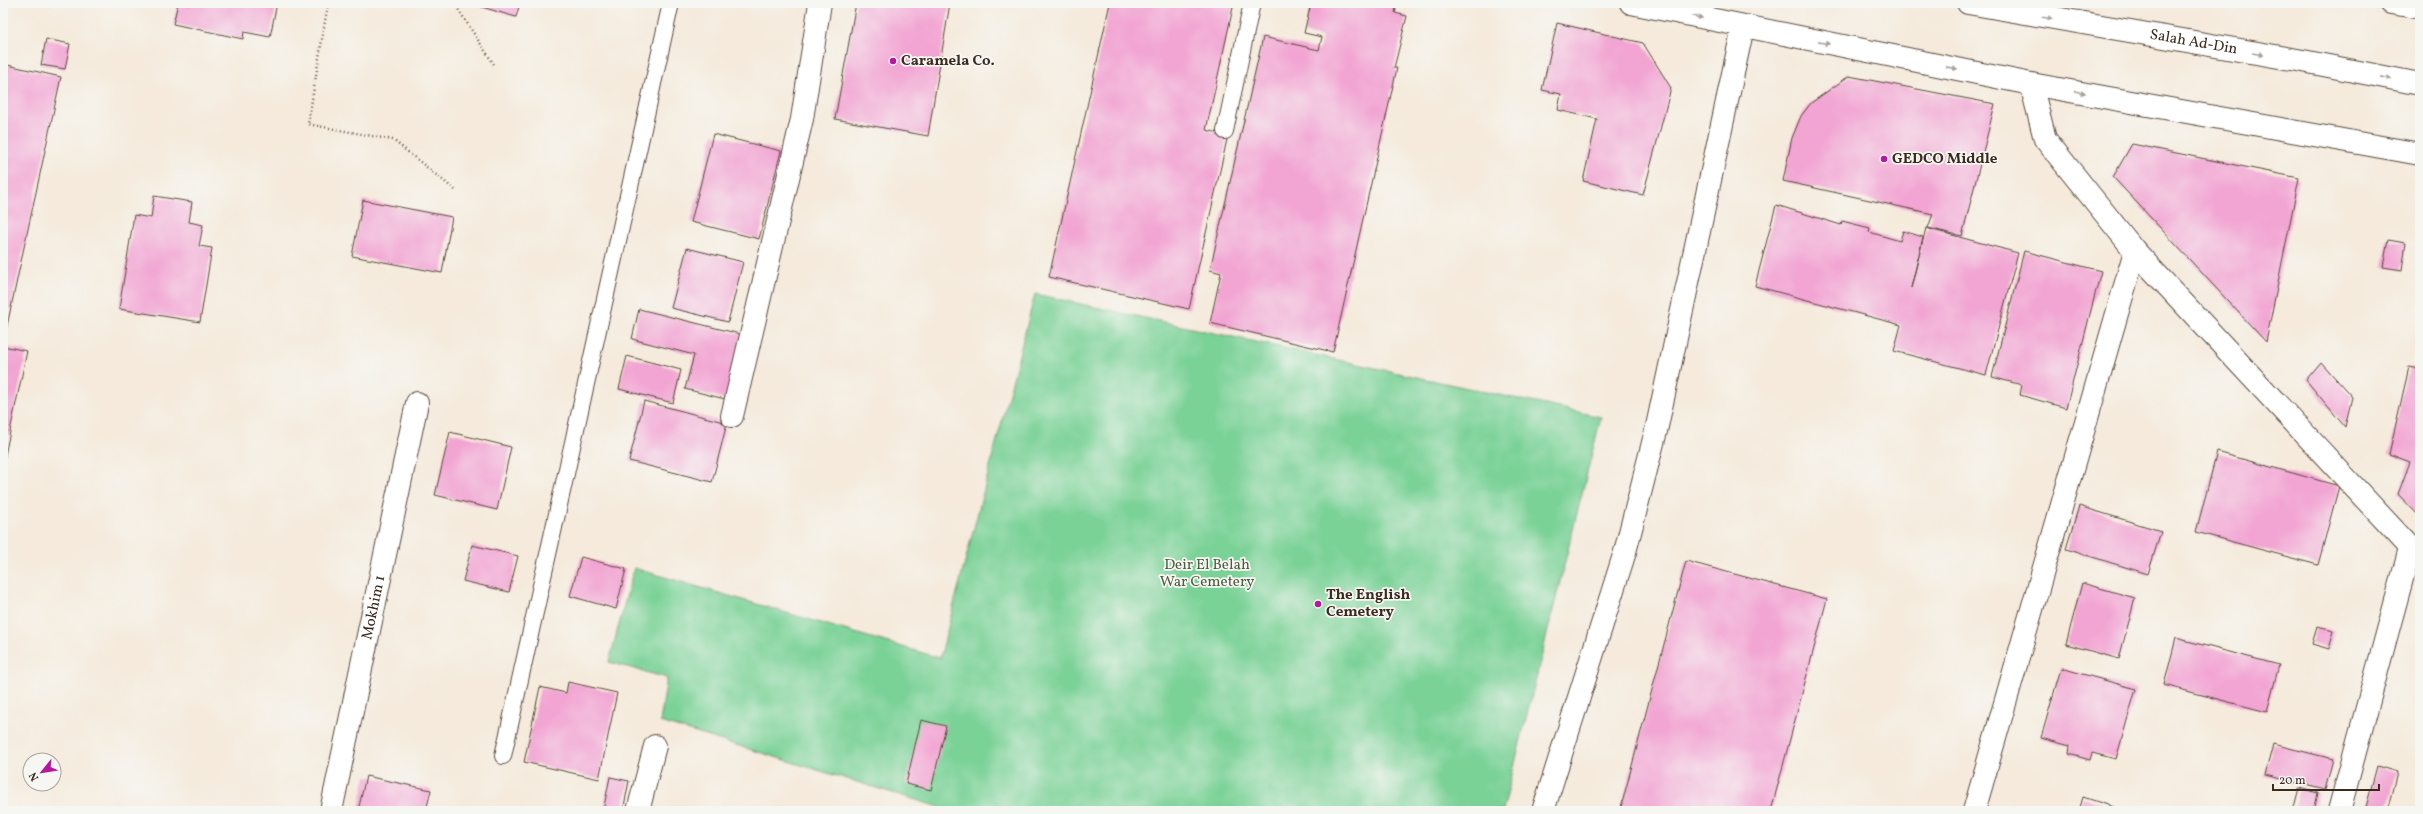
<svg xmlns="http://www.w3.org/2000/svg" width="2423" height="814" font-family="Vollkorn,serif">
<rect width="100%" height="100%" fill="#f6f6f2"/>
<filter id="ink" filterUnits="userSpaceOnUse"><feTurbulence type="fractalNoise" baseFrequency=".025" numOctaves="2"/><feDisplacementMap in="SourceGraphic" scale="8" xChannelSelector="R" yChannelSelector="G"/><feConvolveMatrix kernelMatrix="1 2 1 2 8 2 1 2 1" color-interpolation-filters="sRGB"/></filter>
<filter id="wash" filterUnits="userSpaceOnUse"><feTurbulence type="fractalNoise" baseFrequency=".012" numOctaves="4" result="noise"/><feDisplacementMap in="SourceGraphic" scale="16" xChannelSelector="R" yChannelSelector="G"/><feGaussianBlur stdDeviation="0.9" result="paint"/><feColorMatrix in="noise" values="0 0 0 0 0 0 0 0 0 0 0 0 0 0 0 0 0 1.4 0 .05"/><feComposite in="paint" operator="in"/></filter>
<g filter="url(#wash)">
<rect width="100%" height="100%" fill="#f5eadb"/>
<!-- green -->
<path fill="#7ad297" stroke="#5a7e5a" d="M 1035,294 L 1601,417 L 1503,811 L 952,811 L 660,722 L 667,678 L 609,662 L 634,568 L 940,658 Z"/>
<g id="blocks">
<!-- building -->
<path fill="#f2a5d3" d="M 178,3 L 190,5 L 190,3 L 277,3 L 270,37 L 244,32 L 243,39 L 173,24 Z
M 468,3 L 520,3 L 516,17 Z
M 856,3 L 950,3 L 928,136 L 835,119 Z
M 1110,3 L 1234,3 L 1206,130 L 1228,135 L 1189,309 L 1049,277 Z
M 1311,3 L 1397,3 L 1395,13 L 1407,16 L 1394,68 L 1397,68 L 1333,352 L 1210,323 L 1221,273 L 1210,270 L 1263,37 L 1319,50 L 1322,37 L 1304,33 Z
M 1557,23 L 1643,43 L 1671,88 L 1643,195 L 1583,181 L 1597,119 L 1558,110 L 1561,94 L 1542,90 Z
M 46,39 L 70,44 L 65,69 L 41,65 Z
M 3,64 L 61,77 L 5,335 L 3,335 Z
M 1849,76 L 1995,104 L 1962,236 L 1928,228 L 1933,214 L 1783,181 L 1792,138 L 1801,116 L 1811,103 Z
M 713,134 L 781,151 L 759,239 L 691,222 Z
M 2132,144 L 2299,178 L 2266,342 L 2113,177 Z
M 154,196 L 192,202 L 189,222 L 203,225 L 199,246 L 212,248 L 200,322 L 119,309 L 134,215 L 151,218 Z
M 363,200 L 452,217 L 442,273 L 352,256 Z
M 1776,205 L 1841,225 L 1842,221 L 1870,228 L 1869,232 L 1900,241 L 1903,231 L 1923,237 L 1911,288 L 1926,228 L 2018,253 L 1986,375 L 1894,351 L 1901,325 L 1755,286 Z
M 2388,240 L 2406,243 L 2402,270 L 2383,267 Z
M 687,248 L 743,262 L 728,322 L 671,308 Z
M 2024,251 L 2101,271 L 2066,408 L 2020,395 L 2022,385 L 1992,377 Z
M 639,309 L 744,335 L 729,400 L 685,389 L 694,355 L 632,339 Z
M 3,346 L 27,351 L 4,460 L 3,460 Z
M 627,356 L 681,370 L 673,403 L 619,389 Z
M 2321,362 L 2352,397 L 2345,427 L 2306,380 Z
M 2409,367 L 2420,369 L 2420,517 L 2398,494 L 2410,462 L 2389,454 Z
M 644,401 L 727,423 L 712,482 L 629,461 Z
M 450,432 L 511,447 L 497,510 L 435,495 Z
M 2217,452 L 2339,486 L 2318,565 L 2196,532 Z
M 2079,506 L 2161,531 L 2148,574 L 2066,549 Z
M 472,545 L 518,556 L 509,592 L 463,581 Z
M 581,557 L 626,569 L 616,609 L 570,596 Z
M 1686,561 L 1827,599 L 1771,811 L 1620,811 Z
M 2082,583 L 2135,598 L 2119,659 L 2066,644 Z
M 2317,627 L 2334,631 L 2329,649 L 2312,644 Z
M 2176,638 L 2279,665 L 2267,712 L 2164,685 Z
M 2061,668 L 2136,689 L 2116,759 L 2092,753 L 2090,760 L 2069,754 L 2070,746 L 2041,738 Z
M 568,682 L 617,693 L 599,779 L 524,762 L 540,687 L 566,693 Z
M 921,720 L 946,726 L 931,790 L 906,784 Z
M 2273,744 L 2333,759 L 2325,790 L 2265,775 Z
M 2377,766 L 2397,772 L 2387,811 L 2365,811 Z
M 366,776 L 431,790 L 426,811 L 358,811 Z
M 610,777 L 629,781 L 623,811 L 603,811 Z
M 2299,788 L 2318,793 L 2314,811 L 2293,811 Z
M 2083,797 L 2117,808 L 2116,811 L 2079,811 Z"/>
</g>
</g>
<g filter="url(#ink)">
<use href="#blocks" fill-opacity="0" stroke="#57473a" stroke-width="1"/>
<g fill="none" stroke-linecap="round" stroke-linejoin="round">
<!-- lane casing -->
<g stroke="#57473a" stroke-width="18">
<path id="lane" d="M 1225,131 L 1252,3
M 503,756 L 671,3"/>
</g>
<!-- street casing -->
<g stroke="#57473a" stroke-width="24">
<g id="street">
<path d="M 2031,84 L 2045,139 L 2135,251 L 2420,558"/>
<path d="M 732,416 L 802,119 L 820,3"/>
<path id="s1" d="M 331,811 L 417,403"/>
<path d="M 638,811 L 655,746"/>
<path d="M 1974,811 L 2135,251"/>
<path d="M 2339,811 L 2410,549"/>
</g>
</g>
<!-- secondary casing -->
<g stroke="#57473a" stroke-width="24">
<path id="secondary" d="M 1631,3 L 2031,84 L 2420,154
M 1543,811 L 1625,552 L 1656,431 L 1743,27"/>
</g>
<!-- highway casing -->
<g stroke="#57473a" stroke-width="24">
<g id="highway">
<path id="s2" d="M 1968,3 L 2303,61 L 2420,84"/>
<path d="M 2391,3 L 2420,8"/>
</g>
</g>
<!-- path -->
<path stroke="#57473a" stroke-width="2.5" stroke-dasharray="1 3" stroke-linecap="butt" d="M 328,3 L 308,124 L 393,140 L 455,190
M 454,3 L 495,66"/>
<!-- lane -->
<use href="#lane" stroke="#fff" stroke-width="16"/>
<!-- street -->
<use href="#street" stroke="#fff" stroke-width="22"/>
<!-- secondary -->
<use href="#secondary" stroke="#fff" stroke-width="22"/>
<!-- highway -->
<use href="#highway" stroke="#fff" stroke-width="22"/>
</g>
<!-- one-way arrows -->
<defs><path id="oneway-solid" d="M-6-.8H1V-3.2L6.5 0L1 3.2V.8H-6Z"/></defs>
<g fill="#a79f9a">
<use href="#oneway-solid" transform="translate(1697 17) rotate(12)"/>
<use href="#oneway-solid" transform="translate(2047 18) rotate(10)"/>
<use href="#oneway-solid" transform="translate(1824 43) rotate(11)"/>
<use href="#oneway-solid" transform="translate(2258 54) rotate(10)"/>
<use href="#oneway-solid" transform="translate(1952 68) rotate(11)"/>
<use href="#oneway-solid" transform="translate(2386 78) rotate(11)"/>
<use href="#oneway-solid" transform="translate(2080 92) rotate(10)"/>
</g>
</g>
<!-- markers -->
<g fill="#b5179e" stroke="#f6f6f2" stroke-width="1.5">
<circle cx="893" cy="61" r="4"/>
<circle cx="1884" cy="159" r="4"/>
<circle cx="1318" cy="604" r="4"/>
</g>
<g text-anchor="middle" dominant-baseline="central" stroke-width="3.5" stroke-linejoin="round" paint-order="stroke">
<!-- street labels -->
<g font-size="15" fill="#3b2a1e" stroke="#f6f6f2">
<text stroke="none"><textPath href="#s2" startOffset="229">Salah Ad-Din</textPath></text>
<text stroke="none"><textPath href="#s1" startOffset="208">Mokhim 1</textPath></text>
</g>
<!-- poi labels -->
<g font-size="15" font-weight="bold" fill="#3b2a1e" stroke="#f6f6f2" text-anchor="start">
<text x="901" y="61">Caramela Co.</text>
<text x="1892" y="159">GEDCO Middle</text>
<text x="1326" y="595">The English<tspan x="1326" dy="17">Cemetery</tspan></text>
</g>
<!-- park labels -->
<g font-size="15" fill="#4e5c42" stroke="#f6f6f2">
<text x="1207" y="565">Deir El Belah<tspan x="1207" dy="17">War Cemetery</tspan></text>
</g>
</g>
<!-- margin -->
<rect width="2423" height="814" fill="none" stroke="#f6f6f2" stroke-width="16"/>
<!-- north arrow -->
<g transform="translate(42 772) rotate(240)"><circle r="19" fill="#f6f6f2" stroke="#aba49d"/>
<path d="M0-3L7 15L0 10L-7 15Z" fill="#b5179e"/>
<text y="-6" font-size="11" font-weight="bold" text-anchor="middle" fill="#3b2a1e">N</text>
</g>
<!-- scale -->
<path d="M2273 784v6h106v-6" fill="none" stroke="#3b2a1e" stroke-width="2"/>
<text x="2279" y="784" font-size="12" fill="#3b2a1e" stroke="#f6f6f2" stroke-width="3" paint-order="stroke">20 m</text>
</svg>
